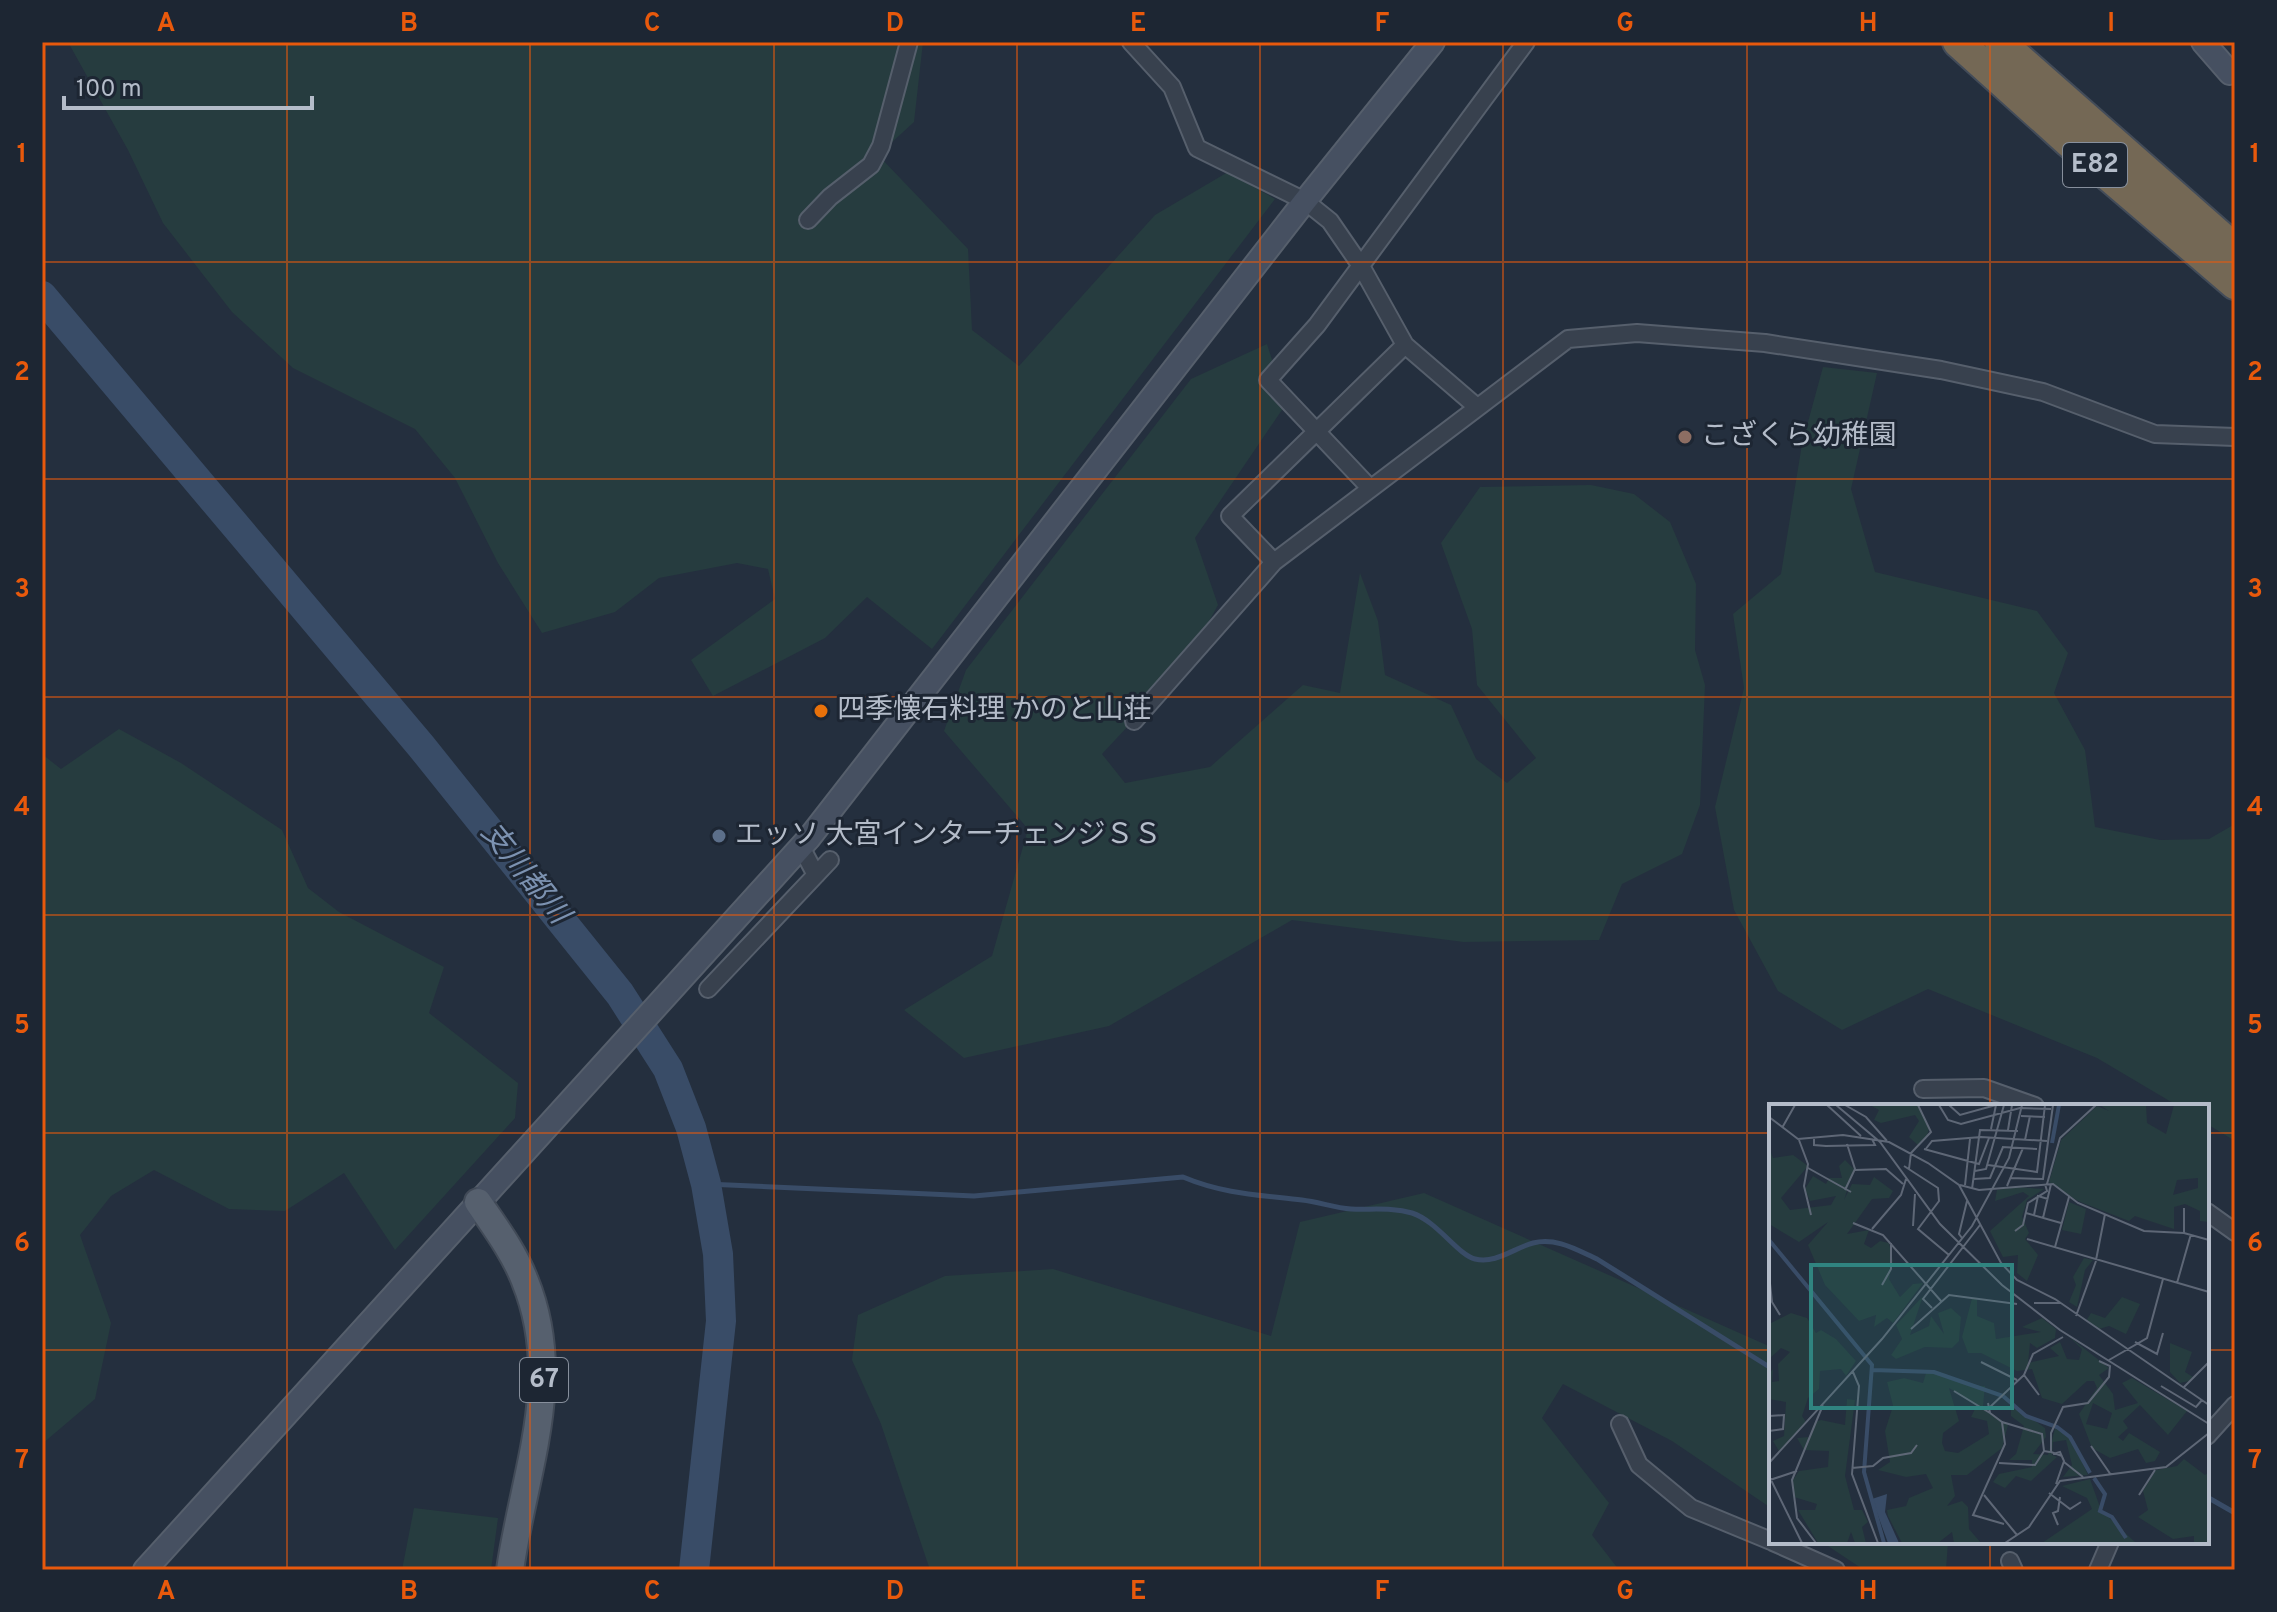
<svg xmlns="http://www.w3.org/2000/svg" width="2277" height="1612" font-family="Overpass,'Noto Sans JP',sans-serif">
<rect width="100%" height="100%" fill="#242f3e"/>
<!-- green -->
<path fill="#263c3f" d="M 68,42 L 923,42 L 914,122 L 878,155 L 968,249 L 972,330 L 1019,366 L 1155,215 L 1228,172 L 1275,199 L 932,649 L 867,597 L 825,638 L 713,696 L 691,660 L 775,599 L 768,569 L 737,563 L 659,578 L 615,612 L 542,633 L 498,563 L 455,478 L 415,429 L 293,368 L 232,312 L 163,223 L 128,150 Z
M 1267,344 L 1286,404 L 1195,538 L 1218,605 L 1185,665 L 1102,754 L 1125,783 L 1210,767 L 1303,685 L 1340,693 L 1360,573 L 1378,621 L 1385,675 L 1451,705 L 1476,759 L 1507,783 L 1536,758 L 1477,685 L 1472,629 L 1441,543 L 1480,487 L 1591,485 L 1634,494 L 1670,522 L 1696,584 L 1695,650 L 1705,685 L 1700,805 L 1682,854 L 1622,884 L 1599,940 L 1464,942 L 1292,920 L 1109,1026 L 964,1058 L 904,1010 L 992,956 L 1028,829 L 944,731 L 966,670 L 1191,379 Z
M 1823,367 L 1877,373 L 1851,489 L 1875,572 L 2037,611 L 2068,653 L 2054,693 L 2085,750 L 2095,827 L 2160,840 L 2209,839 L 2235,824 L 2235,1141 L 2207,1124 L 2207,1106 L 2178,1106 L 2097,1058 L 1928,989 L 1842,1030 L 1778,991 L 1734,910 L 1715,807 L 1744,688 L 1733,614 L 1781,574 L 1802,444 Z
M 119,729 L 181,763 L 282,830 L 308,888 L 339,912 L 444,967 L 429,1013 L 518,1083 L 515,1118 L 395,1250 L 344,1173 L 285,1211 L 229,1209 L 154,1170 L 111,1196 L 80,1235 L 111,1323 L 95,1399 L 42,1444 L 42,754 L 61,769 Z
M 1424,1193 L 1771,1347 L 1771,1508 L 1672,1441 L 1563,1384 L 1542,1418 L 1609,1503 L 1592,1535 L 1619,1570 L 930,1570 L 881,1424 L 852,1360 L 858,1315 L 945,1276 L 1053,1269 L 1271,1336 L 1300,1222 Z
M 414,1508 L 498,1518 L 491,1570 L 402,1570 Z
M 1822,1542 L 1948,1542 L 1946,1570 L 1864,1570 Z"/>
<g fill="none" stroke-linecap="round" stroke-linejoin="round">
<!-- stream -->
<path stroke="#394c67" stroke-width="5" d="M 706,1184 L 974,1196 L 1183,1177 C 1223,1194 1260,1195 1302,1200 C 1319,1202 1335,1208 1351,1209 C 1371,1210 1392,1207 1412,1213 C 1437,1221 1458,1255 1475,1259 C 1496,1264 1514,1248 1533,1243 C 1556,1237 1577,1250 1597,1259 L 1771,1368
M 2207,1497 L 2235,1513"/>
<!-- river -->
<path stroke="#394c67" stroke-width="30" d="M 42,296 L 421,746 L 620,994 L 668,1069 L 691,1128 L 706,1184 L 718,1254 L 721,1321 L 694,1570"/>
<!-- street casing -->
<g stroke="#565f6c" stroke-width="20">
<path id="street" d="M 1131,42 L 1172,87 L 1197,148 L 1305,201 L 1330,221 L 1361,266 L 1405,345 L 1477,407
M 808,220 L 830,197 L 871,165 L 881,146 L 909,42
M 1370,488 L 1268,380 L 1317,325 L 1526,42
M 1274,562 L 1230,516 L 1405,345
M 1134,721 L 1274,562 L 1568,339 L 1637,333 L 1765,343 L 1941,370 L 2043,392 L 2155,434 L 2235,437
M 801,847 L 816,875
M 708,989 L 830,860
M 1923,1089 L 1984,1088 L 2035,1106
M 2207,1212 L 2235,1232
M 1620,1424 L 1639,1465 L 1691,1508 L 1771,1541
M 2207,1436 L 2235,1405
M 1773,1542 L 1836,1570
M 2010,1561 L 2014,1570
M 2098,1570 L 2110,1542"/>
</g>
<!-- secondary casing -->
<g stroke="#565f6c" stroke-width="26">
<path id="secondary" d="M 2203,42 L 2230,73
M 145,1570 L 809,838 L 1305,201 L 1433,42"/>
</g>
<!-- primary casing -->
<g stroke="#414a57" stroke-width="30">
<path id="primary" d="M 478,1202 C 495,1227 514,1252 525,1281 C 565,1379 524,1472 510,1570"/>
</g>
<!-- highway casing -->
<g stroke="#434c59" stroke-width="34">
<path id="highway" d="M 1958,42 L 2069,142 L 2235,284
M 2000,42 L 2235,249"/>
</g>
<!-- street -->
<use href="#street" stroke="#38414e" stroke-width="16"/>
<!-- secondary -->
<use href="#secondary" stroke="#465061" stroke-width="22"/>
<!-- primary -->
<use href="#primary" stroke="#56606e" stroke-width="26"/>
<!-- highway -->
<use href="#highway" stroke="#746855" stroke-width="30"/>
</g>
<!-- grid -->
<path fill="none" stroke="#e8590c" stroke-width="2" stroke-opacity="0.55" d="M 287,42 L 287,1570M 530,42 L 530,1570M 774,42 L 774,1570M 1017,42 L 1017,1570M 1260,42 L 1260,1570M 1503,42 L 1503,1570M 1747,42 L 1747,1570M 1990,42 L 1990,1106M 42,262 L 2235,262M 42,479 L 2235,479M 42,697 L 2235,697M 42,915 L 2235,915M 42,1133 L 1771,1133M 2207,1133 L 2235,1133M 42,1350 L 1771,1350M 2207,1350 L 2235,1350M 1990,1542 L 1990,1570"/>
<!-- markers -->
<circle fill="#8d6e63" stroke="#1d2633" stroke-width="3" cx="1685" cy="437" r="8"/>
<circle fill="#e8710a" stroke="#1d2633" stroke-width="3" cx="821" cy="711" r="8"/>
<circle fill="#5c6f8a" stroke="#1d2633" stroke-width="3" cx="719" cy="836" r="8"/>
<g text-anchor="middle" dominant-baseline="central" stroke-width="6" stroke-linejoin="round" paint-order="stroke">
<!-- shield labels -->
<g fill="#1d2633" stroke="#878f9c" stroke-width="2">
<rect x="2063" y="143" width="64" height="44" rx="6"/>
<rect x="520" y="1358" width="48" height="44" rx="6"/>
</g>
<g font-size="26" font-weight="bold" fill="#b4bcc9">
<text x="2095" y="165">E82</text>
<text x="544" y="1380">67</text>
</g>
<!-- poi labels -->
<g font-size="28" fill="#b4bcc9" stroke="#1d2633" text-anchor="start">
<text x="1701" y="437">こざくら幼稚園</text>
<text x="837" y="711">四季懐石料理 かのと山荘</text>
<text x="735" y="836">エッソ 大宮インターチェンジＳＳ</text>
</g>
<!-- water labels -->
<g font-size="30" font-style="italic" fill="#7c92b1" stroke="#1d2633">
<text transform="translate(524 874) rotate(51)">支川都川</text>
</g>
</g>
<!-- overview -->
<g transform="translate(1769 1104)">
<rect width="440" height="440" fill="#242f3e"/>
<path d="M 101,1 L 149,1 L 160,25 L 158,32 L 150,42 L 140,33 L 150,17 L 146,11 L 112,19 L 105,16 L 110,6 ZM 331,1 L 377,1 L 378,19 L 397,30 L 405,1 L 440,1 L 440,118 L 431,117 L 431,107 L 416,100 L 405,103 L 405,125 L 366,112 L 360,117 L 309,97 L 280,78 L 292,36 L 328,2 L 340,7 ZM 429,74 L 429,84 L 404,91 L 408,76 ZM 0,43 L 4,54 L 24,51 L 39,62 L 12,94 L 21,106 L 62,101 L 67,92 L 41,97 L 36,85 L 44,72 L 57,80 L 60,74 L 73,74 L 70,62 L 76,56 L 85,65 L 75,96 L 83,80 L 101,81 L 105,73 L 124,87 L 120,94 L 103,95 L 78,130 L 100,126 L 95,140 L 102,144 L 111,137 L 120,139 L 124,157 L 120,175 L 131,193 L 144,180 L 154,179 L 124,219 L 118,214 L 105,223 L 107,211 L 90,217 L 56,181 L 39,141 L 59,118 L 30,138 L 0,120 ZM 246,83 L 275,85 L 258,96 L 253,113 L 260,129 L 256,135 L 269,151 L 258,177 L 248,169 L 249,151 L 234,153 L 221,127 L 260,92 L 254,88 L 226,97 L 228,86 ZM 300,98 L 317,105 L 312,130 L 293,126 ZM 315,154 L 324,156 L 316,166 L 308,203 L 300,198 L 307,181 L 304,173 ZM 154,192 L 141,231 L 160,222 L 162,212 L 175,230 L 169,209 L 182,204 L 192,213 L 190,237 L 183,244 L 156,243 L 127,255 L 122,251 L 133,235 L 127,221 ZM 353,193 L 371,200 L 357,230 L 340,222 L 330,225 L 317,217 L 322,209 L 336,214 ZM 203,194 L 208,194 L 208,212 L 225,219 L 227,235 L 272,228 L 253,223 L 273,214 L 287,225 L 286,234 L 268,244 L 261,239 L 259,259 L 290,252 L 281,244 L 291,238 L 298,255 L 310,256 L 313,245 L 298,231 L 340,264 L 330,271 L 344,290 L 346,306 L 369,299 L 353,279 L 363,274 L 418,307 L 399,331 L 371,301 L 354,317 L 359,324 L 349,333 L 354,337 L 360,329 L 391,348 L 386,357 L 377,359 L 369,345 L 341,354 L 323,344 L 310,310 L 328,284 L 325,277 L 318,277 L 293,300 L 273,294 L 263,265 L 248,267 L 212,249 L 199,249 L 193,233 ZM 324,299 L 343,309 L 338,325 L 317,320 ZM 22,209 L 38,214 L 47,229 L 52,226 L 67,235 L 87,257 L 77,272 L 72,265 L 51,267 L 50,285 L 39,294 L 33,312 L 37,318 L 10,347 L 4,337 L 15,332 L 17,298 L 0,295 L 0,270 L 4,265 L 3,278 L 10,277 L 9,260 L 21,248 L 12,244 L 1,254 L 0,220 ZM 401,239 L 423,248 L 416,268 L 424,273 L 420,277 L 411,279 L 401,268 ZM 168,267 L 200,281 L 216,282 L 214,303 L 239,321 L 233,344 L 198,371 L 182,371 L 186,392 L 178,402 L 193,397 L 199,403 L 200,425 L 212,439 L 185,439 L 183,428 L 169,439 L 133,439 L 119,412 L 118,406 L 137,402 L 140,394 L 164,384 L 157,370 L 137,373 L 109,366 L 121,358 L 116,327 L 124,302 L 118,278 L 135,274 L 154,279 L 157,269 ZM 180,284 L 208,301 L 202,313 L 218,317 L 220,330 L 189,349 L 176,347 L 173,339 L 174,329 L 190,317 ZM 78,295 L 86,296 L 76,372 L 85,406 L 93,406 L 99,418 L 93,423 L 97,439 L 86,439 L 82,428 L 78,439 L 49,439 L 29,406 L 46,406 L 48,400 L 25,393 L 24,376 L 30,367 L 59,363 L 60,347 L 35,346 L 28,334 L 40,333 L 46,318 L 52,316 L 76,321 ZM 242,300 L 276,324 L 277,333 L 264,350 L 279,351 L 287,321 L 300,330 L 319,371 L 294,373 L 303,361 L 297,336 L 284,338 L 283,351 L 288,353 L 262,377 L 247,372 L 236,384 L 224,378 L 230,370 L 263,363 L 263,356 L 240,356 L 247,350 L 255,322 L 242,312 ZM 415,355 L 436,371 L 440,368 L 440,439 L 425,439 L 425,432 L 404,435 L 369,413 L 379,406 L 374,387 L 387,366 L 408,362 ZM 321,375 L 332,406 L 367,439 L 273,439 L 323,405 L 318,394 L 293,382 Z" fill="#263c3f" fill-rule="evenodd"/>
<path d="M 118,390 L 116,408 L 130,439 L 119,439 L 103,395 Z" fill="#394c67"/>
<path fill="none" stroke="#394c67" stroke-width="4" d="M 283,39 L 290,1M 0,136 L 103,261 L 95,368 L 115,439M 104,266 L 165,268 L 234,292 L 257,312 L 288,323 L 301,333 L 321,369M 325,374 L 336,390 L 331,407 L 343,413 L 357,434"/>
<path fill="none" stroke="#5e6776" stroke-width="2" d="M 58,1 L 92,32M 67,1 L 111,38 L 171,120 L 233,181 L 291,226 L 440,320M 76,1 L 97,13 L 118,37M 170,1 L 179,16 L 192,20 L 251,4 L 282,5M 180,1 L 191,11 L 227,1M 252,12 L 276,13M 0,13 L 29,35 L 74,31 L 120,38 L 159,59 L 190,81 L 232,159 L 248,176 L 286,195 L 440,301M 13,24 L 26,1M 222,25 L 227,1M 239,26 L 243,1M 45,35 L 45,41 L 57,42 L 106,41 L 103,35M 30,36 L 39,60 L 35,82 L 42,111M 256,36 L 261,12M 233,43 L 268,45M 155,45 L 210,60 L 220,34M 156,46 L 163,37 L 212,33 L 278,37M 219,61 L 268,68 L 276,1M 135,62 L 169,84 L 170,97 L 149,125 L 180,151M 39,64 L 82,88M 140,65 L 142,49 L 162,28 L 149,1M 86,66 L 117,65 L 134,80M 206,67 L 217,65 L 235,1M 241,74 L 274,75 L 284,1M 205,75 L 221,74 L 234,43M 278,80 L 291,34 L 327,1M 191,81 L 210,86 L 284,80 L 309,99 L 375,127 L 415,129 L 440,136M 196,81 L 201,35M 238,82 L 254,44M 203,85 L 211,26 L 249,27M 76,86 L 86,65 L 78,40M 257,109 L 292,119M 265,111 L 269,92 L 279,95M 274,114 L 282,80M 84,119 L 114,131 L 172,197M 144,122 L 146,90M 103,125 L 132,91 L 137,75M 246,127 L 254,121 L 259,99 L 278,87 L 276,80M 415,129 L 415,104M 193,134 L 190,130 L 198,97M 258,135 L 440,188M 286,143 L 300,93M 327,156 L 336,110M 0,170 L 3,198 L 11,211M 408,179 L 422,130M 113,181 L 122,165 L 122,139M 265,199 L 292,199M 163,204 L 154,195 L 211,121M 307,212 L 327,157M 142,225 L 180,191 L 248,200M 366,238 L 388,250 L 394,229M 340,256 L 378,234 L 394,175M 212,258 L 248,276M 84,268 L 90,282 L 83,370 L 109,439M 255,271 L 270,291M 392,282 L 427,303 L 433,296M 414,284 L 440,258M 185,287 L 221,309M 219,299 L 221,309 L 233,318 L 236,340 L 204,411 L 235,420M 221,303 L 255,271 L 264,250 L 294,233M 0,312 L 15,311 L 14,325 L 0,327M 233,318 L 273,330 L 275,347M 322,342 L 342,371M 284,350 L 291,348 L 295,357 L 287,380M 293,352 L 282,348 L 282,329 L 294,303 L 319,299 L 340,273 L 341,262 L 330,257M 295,358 L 314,373M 0,359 L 113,235 L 203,122 L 240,54 L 253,1M 230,359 L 266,361 L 275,347 L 281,348M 83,364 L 104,362 L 114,354 L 142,349 L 148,341M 0,372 L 33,439M 1,376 L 28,367M 280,389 L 301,405 L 312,398M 215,391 L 248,431M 370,391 L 386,366M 289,421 L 284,409 L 289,407 L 291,393M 47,439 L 28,414 L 23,376 L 54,301M 236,439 L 260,423 L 291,377 L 397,363 L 440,329"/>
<path fill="#308480" fill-opacity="0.15" stroke="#308480" stroke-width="4" d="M 42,161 L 243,161 L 243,304 L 42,304 Z"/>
<rect width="440" height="440" fill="none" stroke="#b4bcc9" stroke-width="4"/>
</g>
<!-- border -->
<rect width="2277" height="1612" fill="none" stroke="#1d2633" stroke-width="88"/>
<!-- scale -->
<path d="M64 96v12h248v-12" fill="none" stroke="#b4bcc9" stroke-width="4"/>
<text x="76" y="96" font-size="24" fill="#b4bcc9" stroke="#1d2633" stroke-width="6" paint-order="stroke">100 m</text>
<rect x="44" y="44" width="2189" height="1524" fill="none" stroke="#e8590c" stroke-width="3"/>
<g font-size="26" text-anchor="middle" font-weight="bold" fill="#e8590c">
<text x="166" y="31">A</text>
<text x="409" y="31">B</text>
<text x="652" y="31">C</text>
<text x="895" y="31">D</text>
<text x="1138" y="31">E</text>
<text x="1382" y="31">F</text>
<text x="1625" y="31">G</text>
<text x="1868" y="31">H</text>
<text x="2111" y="31">I</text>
<text x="22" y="162">1</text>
<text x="2255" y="162">1</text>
<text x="22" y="380">2</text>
<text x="2255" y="380">2</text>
<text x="22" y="597">3</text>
<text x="2255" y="597">3</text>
<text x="22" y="815">4</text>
<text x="2255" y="815">4</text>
<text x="22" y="1033">5</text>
<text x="2255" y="1033">5</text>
<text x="22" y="1251">6</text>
<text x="2255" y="1251">6</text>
<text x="22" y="1468">7</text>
<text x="2255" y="1468">7</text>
<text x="166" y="1599">A</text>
<text x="409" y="1599">B</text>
<text x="652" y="1599">C</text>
<text x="895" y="1599">D</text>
<text x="1138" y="1599">E</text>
<text x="1382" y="1599">F</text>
<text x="1625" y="1599">G</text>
<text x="1868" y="1599">H</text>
<text x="2111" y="1599">I</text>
</g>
</svg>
